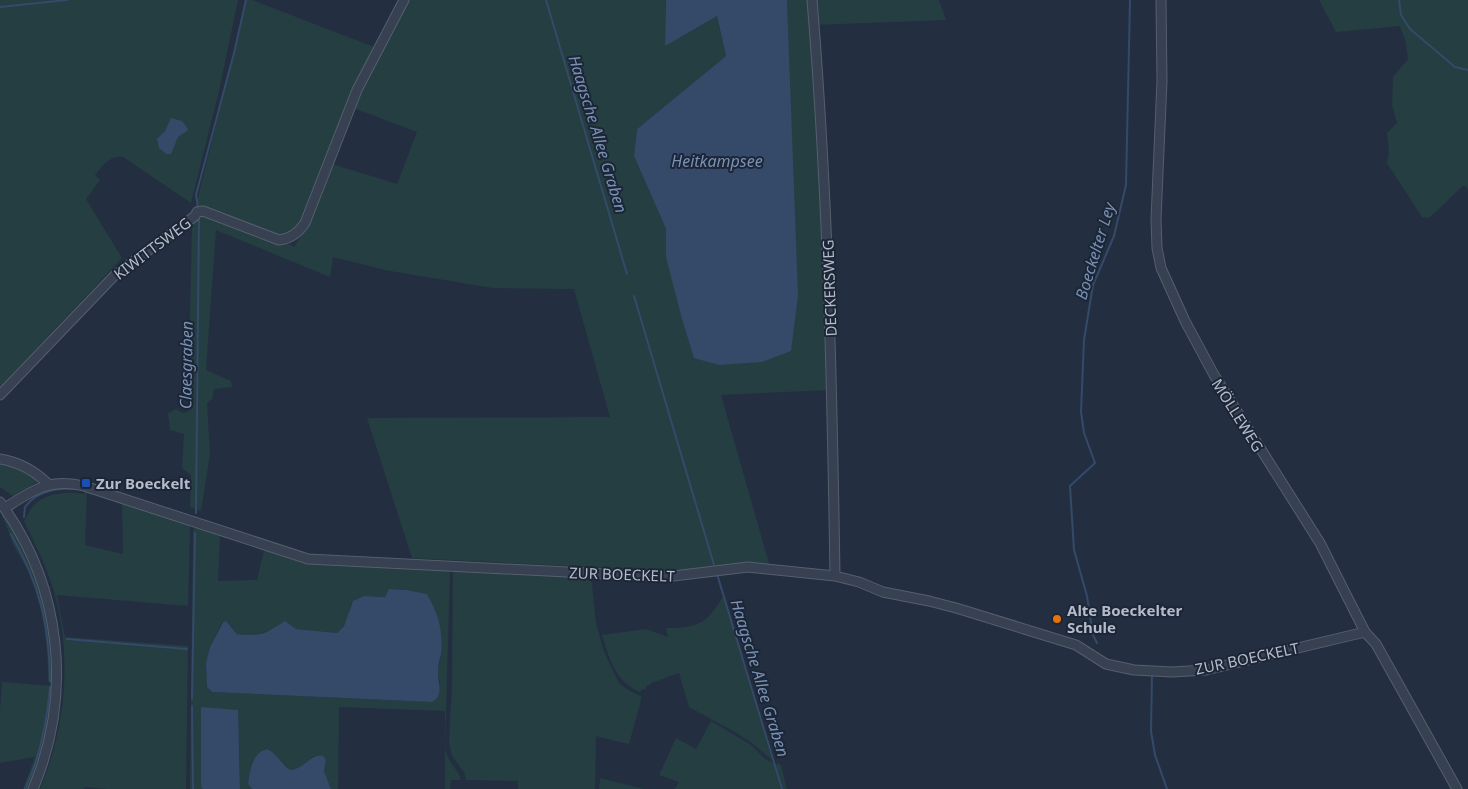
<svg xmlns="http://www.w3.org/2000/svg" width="1468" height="789" font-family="'Noto Sans',sans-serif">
<rect width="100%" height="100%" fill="#232f41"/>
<!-- green -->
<path fill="#253e42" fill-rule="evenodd" d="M 0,0 L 238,0 L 219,91 L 191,203 L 123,157 C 110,155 102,166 95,175 L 100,180 L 86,199 L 122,258 L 0,387 Z
M 247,0 L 252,0 L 377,48 L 302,223 L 293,230 L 275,238 L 195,209 Z
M 405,0 L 666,0 L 665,45 L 717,16 L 726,56 L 637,129 L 634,156 L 666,229 L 666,257 L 791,136 L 787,0 L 939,0 L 946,20 L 813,25 L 830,390 L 721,395 L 770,567 L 717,565 L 684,570 L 666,571 L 412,558 L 367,418 L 610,417 L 574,289 L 493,288 L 390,271 L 333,257 L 330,277 L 216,230 L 206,370 L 231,381 L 232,387 L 214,389 L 212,399 L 207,403 L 210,453 L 201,511 L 190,507 L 191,475 L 182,468 L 184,434 L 170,430 L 168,413 L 176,409 L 183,413 L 188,412 L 192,224 L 202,215 L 289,244 L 294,247 L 301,236 L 329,163 L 397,184 L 417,132 L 351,107 Z
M 1319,0 L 1468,0 L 1468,189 L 1464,185 L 1429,218 L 1422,217 L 1387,163 L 1389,153 L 1387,133 L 1397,123 L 1392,105 L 1393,77 L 1408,59 L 1406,43 L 1400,26 L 1336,32 Z
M 0,463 L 6,463 L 39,480 L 37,482 L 13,496 L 0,487 Z
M 87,491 L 85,545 L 123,554 L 122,503 L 190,526 L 188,606 L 57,595 L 65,637 L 188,646 L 186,789 L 107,789 L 84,787 L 84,789 L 40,789 C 65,730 72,661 56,599 C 49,571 36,546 24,521 C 27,516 30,509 34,505 C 46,493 67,491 83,494 Z
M 1,515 L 4,515 L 20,540 L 41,587 L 53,648 L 52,683 L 48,682 C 49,645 43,608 29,573 C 23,560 14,549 10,536 C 7,528 6,522 1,515 Z
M 196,526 L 297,558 L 300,562 L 450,569 L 445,748 C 448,763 456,766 461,780 L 451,780 L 450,789 L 445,789 L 445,711 L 339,707 L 338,789 L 331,789 L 324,771 L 326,760 L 314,756 L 297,769 L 291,770 L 265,749 C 252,757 250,770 248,784 L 252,789 L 240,789 L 239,744 L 202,707 L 201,787 L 203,789 L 190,789 L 193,531 ZM 220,536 L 264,550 L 257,580 L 218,581 ZM 389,589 L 407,590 L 427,594 L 441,648 L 441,656 L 437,671 L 440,682 L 435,700 L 432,702 L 212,692 L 207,687 L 206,663 L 210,647 L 222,622 L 226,621 L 237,634 L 254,636 L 288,623 L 296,629 L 337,633 C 361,614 334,593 385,597 Z
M 453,569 L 591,576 L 596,623 L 604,652 L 619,683 L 628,690 L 641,696 L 641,700 L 629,744 L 596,736 L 595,789 L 518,789 L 518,781 L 466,780 L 464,772 L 452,756 L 449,741 L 452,686 Z
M 723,596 L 772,760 L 752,743 L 735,732 L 689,707 L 679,673 L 651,683 L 649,686 L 647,685 L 645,690 L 642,689 L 640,692 C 617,682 611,664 604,641 L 602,635 L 646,629 L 668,637 L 666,628 C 697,628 708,624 723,596 Z
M 2,682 L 52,686 L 50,723 L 30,789 L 23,789 L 35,757 L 0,763 L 0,710 Z
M 711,721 L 751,745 L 765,759 L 773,763 L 781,789 L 675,789 L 679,782 L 659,775 L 676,738 L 696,749 Z
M 779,763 L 781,766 L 787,789 L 782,789 L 775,765 Z
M 600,778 L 644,789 L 599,789 Z"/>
<!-- water -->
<path fill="#354969" d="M 666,0 L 787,0 L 798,296 L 791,351 L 762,362 L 719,365 L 694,358 L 682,319 L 666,257 L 666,229 L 634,156 L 637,129 L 726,56 L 717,16 L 665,46 Z
M 171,118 L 182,121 L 188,129 L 187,131 L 178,137 L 171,154 L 166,154 L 159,148 L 157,139 L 165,131 Z
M 389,589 L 407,590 L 427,594 C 439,615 443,630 441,654 C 440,659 438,664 438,670 C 437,681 445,695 432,702 L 212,692 L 207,687 L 206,663 L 210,647 L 223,622 L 226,621 L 237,634 C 261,637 264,634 285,621 L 296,629 L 337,633 L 344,626 L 353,601 L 364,596 L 385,597 Z
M 201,707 L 238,710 L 240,789 L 203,789 L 201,787 Z
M 267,749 C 278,754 281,765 291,770 C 304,769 310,753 323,756 L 326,760 L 324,771 L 331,789 L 252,789 L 248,784 C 250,770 252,753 267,749 Z"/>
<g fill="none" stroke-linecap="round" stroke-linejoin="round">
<!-- stream -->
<path stroke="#354969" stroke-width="2" d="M 546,0 L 627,274
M 1399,0 L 1401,15 L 1410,29 L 1455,67 L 1468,70
M 0,7 L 67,0
M 198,207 L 196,195 L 234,53 L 246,0
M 634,296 L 714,565
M 196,513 L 199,217
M 24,517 L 25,507 C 37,491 57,488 75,489
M 11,534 C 40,585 49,623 50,681
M 717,574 L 782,789
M 67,639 L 187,649
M 1097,643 L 1093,635 L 1087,596 L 1074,550 L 1070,486 L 1095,463 L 1084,433 L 1081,412 L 1084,340 L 1093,285 L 1114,236 L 1126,185 L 1130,0
M 1152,675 L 1151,731 L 1155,755 L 1167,789
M 192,699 L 195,533
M 192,706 L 193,789
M 25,789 C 40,757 47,723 50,687"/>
<!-- minor casing -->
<g stroke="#555f6e" stroke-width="11">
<path id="minor" d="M 812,0 C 828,192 832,383 835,576
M 1161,0 L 1162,81 L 1156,219 L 1157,248 L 1161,268 L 1185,321 L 1214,375 L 1320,543 L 1365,632 L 1376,644 L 1457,789
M 0,395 L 115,275 L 195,216 L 197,212 L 203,211 L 279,240 C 290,239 299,232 305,223 L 357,90 L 404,0
M 0,459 C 18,462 35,471 48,484
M 0,502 C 62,586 73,694 33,789
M 5,508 C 33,490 49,478 84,486 L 308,559 L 665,577 L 748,567 L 835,576 L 859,582 L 883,592 L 929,601 L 956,608 L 1076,645 L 1106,664 L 1134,670 L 1172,672 L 1206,670 L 1365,632"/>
</g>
<!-- minor -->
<use href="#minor" stroke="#374151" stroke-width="9"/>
</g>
<!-- markers -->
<rect fill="#1a4fb4" stroke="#1c2636" stroke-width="2" x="81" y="478" width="10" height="10" rx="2.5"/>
<circle fill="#e8710a" stroke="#1c2636" stroke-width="2" cx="1057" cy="619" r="5"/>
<g text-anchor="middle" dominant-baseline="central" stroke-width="4" stroke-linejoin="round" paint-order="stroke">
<!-- street labels -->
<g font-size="15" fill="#b4bccb" stroke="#1c2636">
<text transform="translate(152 248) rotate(-37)">KIWITTSWEG</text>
<text transform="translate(829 288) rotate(-92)">DECKERSWEG</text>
<text transform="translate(1238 415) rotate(58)">MÖLLEWEG</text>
<text transform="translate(622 574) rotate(2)">ZUR BOECKELT</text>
<text transform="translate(1247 658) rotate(-12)">ZUR BOECKELT</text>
</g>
<!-- poi labels -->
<g font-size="15" font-weight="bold" fill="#b4bccb" stroke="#1c2636" text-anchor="start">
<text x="96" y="483">Zur Boeckelt</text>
<text x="1067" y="610">Alte Boeckelter<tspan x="1067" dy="17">Schule</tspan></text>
</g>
<!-- water labels -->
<g font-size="16" font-style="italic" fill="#7991b5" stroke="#1c2636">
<text transform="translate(598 134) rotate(73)">Haagsche Allee Graben</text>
<text x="717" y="161">Heitkampsee</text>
<text transform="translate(1095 251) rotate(-73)">Boeckelter Ley</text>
<text transform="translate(186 365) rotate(-89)">Claesgraben</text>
<text transform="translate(760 678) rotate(73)">Haagsche Allee Graben</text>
</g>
</g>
</svg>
